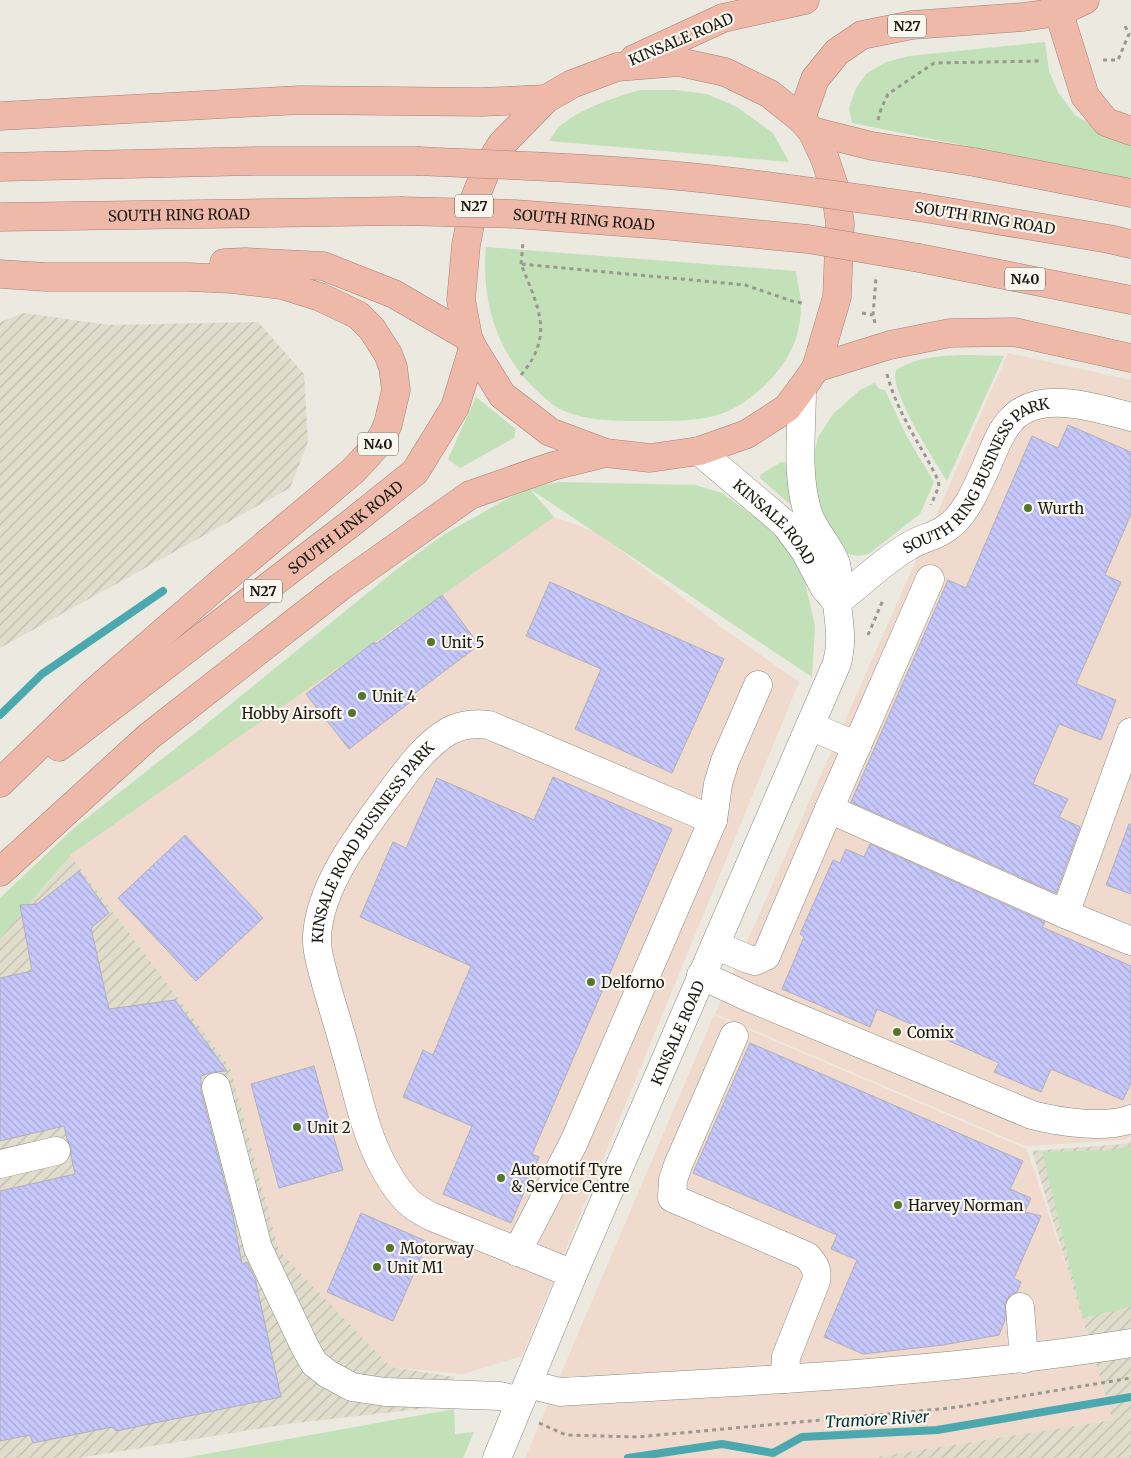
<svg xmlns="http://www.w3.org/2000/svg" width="1131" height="1458" font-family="Merriweather,serif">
<defs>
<pattern id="industrial-furrows" width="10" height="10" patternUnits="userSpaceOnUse" patternTransform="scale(1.25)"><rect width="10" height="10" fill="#e1ddcd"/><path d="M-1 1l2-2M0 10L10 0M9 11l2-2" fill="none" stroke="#c0bdaf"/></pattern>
<pattern id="building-back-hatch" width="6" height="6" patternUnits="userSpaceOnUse" patternTransform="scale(1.25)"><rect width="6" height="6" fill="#c6c7fa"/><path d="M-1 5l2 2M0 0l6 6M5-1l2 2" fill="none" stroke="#aaaad5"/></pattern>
</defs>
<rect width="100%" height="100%" fill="#ebe9e0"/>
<!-- commercial -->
<path fill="#f0dacd" d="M 1008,353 L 1131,380 L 1131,1136 L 1124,1140 L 1025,1146 L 715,1014 Z
M 554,517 L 596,532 L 728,632 L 799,682 L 522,1356 L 463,1374 L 391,1367 L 279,1251 L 230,1067 L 70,855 L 281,695 L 435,588 Z
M 714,1015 L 1027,1149 L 1083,1317 L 1113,1420 L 869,1458 L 525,1458 Z"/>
<!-- industrial -->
<path fill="url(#industrial-furrows)" d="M 24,313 L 109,325 L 258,322 L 304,374 L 308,442 L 290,488 L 0,648 L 0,322 Z
M 70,855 L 230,1067 L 279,1251 L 391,1367 L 454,1377 L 454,1405 L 287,1424 L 79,1458 L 0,1458 L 0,924 Z
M 1131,1141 L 1131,1458 L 869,1458 L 1113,1420 L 1032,1151 L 1124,1144 Z"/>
<!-- green -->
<path fill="#c3e1b9" d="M 1045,42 L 1049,71 L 1058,92 L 1075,115 L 1105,134 L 1131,144 L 1131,179 L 852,123 L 849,108 L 856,88 L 866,74 L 886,62 L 909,56 Z
M 640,90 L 676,90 L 707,94 L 737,107 L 773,133 L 789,162 L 549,141 C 553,136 556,129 561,125 C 584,107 613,98 640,90 Z
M 486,247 L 796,271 C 797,283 802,297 801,309 C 801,317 799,327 797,335 C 788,369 748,408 714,416 C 694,421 671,421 650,421 C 622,421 590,422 564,411 C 552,406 544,397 534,388 C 496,351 481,299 486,247 Z
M 973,355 L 1004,356 L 947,481 C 935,461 888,390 896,370 C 918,356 947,355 973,355 Z
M 875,383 L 879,389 L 885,390 L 906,435 L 934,482 L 920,514 L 870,553 C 862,557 854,556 846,553 L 814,504 L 811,468 L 818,437 L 833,414 L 860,390 Z
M 476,397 L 516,429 L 514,438 L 460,468 L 448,459 Z
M 781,462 L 785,462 L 786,466 L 792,506 L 760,478 L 760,475 Z
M 560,482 L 695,485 L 722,493 L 761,522 L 789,547 L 804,578 L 815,626 L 812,677 L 530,489 L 554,517 L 70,855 L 0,939 L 0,898 L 74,828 L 204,726 L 397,569 L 443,535 L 528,487 Z
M 1131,1146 L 1131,1307 L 1083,1318 L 1042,1152 L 1112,1150 Z
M 454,1409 L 455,1434 L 474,1432 L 463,1458 L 184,1458 Z"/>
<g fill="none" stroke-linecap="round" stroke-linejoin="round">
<!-- stream -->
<path stroke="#4aa8ae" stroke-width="8" d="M 0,715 L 42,674 L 163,591
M 628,1458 L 722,1444 L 773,1453 L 802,1437 L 937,1430 L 1131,1397"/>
</g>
<!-- building -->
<path fill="url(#building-back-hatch)" stroke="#afb0b8" d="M 1068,425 L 1131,452 L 1131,514 L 1105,575 L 1121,582 L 1076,684 L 1116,700 L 1101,740 L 1059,724 L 1033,784 L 1068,799 L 1059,817 L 1080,827 L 1056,893 L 851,802 L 948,580 L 966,588 L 1032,436 L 1058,448 Z
M 550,582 L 724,659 L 672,773 L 575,729 L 601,669 L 526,636 Z
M 442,595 L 479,645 L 414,694 L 417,697 L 349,749 L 306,694 L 374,642 L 376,644 Z
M 553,777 L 672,829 L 532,1154 L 539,1157 L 511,1223 L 443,1194 L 472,1126 L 403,1097 L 423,1050 L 433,1055 L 471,966 L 360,917 L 393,842 L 406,848 L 437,778 L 534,820 Z
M 1129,824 L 1131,824 L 1131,894 L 1106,885 Z
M 185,835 L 263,918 L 196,981 L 118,898 Z
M 870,844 L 1045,922 L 1042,927 L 1131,966 L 1131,1083 L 1123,1100 L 1051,1069 L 1041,1092 L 994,1072 L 999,1063 L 877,1009 L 870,1027 L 782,989 L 804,937 L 800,934 L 833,860 L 840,863 L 846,849 L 864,857 Z
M 79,871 L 109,913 L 91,928 L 109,1009 L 175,1000 L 227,1071 L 213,1072 L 201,1076 L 201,1091 L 232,1211 L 242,1264 L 247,1262 L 255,1278 L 281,1397 L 116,1431 L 112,1427 L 33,1443 L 30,1435 L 0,1441 L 0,1191 L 75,1174 L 71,1156 L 71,1147 L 67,1140 L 64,1126 L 0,1141 L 0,978 L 32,971 L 20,905 L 37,904 Z
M 750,1043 L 1023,1161 L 1010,1189 L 1031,1198 L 1025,1212 L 1041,1216 L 1014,1278 L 1021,1282 L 1017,1292 L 1011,1294 L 1006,1301 L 1005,1320 L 999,1335 L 943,1345 L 863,1354 L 824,1337 L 857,1260 L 831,1249 L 837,1235 L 693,1173 Z
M 314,1066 L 343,1170 L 279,1188 L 251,1084 Z
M 361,1213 L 428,1242 L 393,1321 L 327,1292 Z"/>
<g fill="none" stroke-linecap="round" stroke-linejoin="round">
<!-- minor casing -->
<g stroke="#8b8981" stroke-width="29">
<g id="minor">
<path id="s1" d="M 699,451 L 785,524 L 805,551 L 824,587 L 837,602"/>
<path d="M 930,579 L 829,809 L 1065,914 L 1131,941"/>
<path id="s2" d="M 837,602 C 860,584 883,561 909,546 C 925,536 939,537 955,521 C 968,508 976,489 984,472 C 992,455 999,432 1012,419 C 1040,389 1097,408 1131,417"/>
<path d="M 810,726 L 857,746"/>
<path d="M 1065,914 L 1131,732"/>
<path d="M 715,945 L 748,959 L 755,961 L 766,956 L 829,809"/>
<path d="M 701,975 L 748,997 L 1032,1115 C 1059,1122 1105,1129 1131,1119"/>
<path d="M 734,1036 L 678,1165 L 673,1180 L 672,1198 L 807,1256 C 815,1265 818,1270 816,1281 L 786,1357 L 785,1379"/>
<path d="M 216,1087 L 258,1248 L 305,1347 L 314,1363 L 328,1374 L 352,1387 L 385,1392 L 500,1396 L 520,1401"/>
<path d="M 0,1164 L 56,1151"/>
<path d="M 517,1252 L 574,1142 L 713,820 L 718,784 L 725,761 L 758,685"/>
<path id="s3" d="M 573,1274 L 430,1216 C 423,1212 416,1208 411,1204 C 399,1194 389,1177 382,1164 C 364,1130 357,1090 346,1053 C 339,1026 330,1000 323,973 C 320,961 316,949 317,936 C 320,887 357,838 385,800 C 404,775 422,747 449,731 C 462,724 475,723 489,725 L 713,820"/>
<path d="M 1020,1307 L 1024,1359"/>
<path d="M 528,1384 L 560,1392 C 751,1381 942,1373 1131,1343"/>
<path id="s4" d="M 497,1458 L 573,1274 L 837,663 C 843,639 839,626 837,602 C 837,592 839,573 836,564 C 830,546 812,530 807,510 C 796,473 802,427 802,388"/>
</g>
</g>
<!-- highway casing -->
<g stroke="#a48175" stroke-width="29">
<g id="highway">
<path d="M 1055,0 L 1085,96 L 1106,122 L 1131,131"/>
<path d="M 634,59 L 723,18 L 805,0"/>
<path d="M 679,62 L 725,72 L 770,94 L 801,119 L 812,131 L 825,159 L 835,189 L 840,223 L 837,297 L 816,368 L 802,388 L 787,408 L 747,434 L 699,451 L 650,458 L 606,453 L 550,432 L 502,395 L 473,348 L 468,337 L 461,300 L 466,245 L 475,198 L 487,168 L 501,145 L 546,99 L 572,84 L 617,67 Z"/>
<path d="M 0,116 L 300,100 L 481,102 L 546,99"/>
<path d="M 801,119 L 815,79 L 837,52 L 862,35 L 912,25 L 1023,17 L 1059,12 L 1085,0"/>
<path d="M 812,131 L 872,146 L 974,162 L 1131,193"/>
<path d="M 0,167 L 257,161 L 417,161"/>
<path d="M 919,207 L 1109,239 L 1131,244"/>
<path id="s5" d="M 0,217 L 400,211"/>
<path d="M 919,258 L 1131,300"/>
<path d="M 224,263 L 245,262 L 323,266 L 394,294 L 468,337"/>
<path d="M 0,274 L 46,277 L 188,277 L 232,279 L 282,285 L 320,297 L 358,315 L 372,329 L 388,354 L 393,367 L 396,390 L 388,424 L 384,433 L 377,445 L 353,471 L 227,577 L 93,693 L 0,783"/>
<path d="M 816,368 L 890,345 L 950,333 L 1014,332 L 1131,358"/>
<path id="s6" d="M 59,747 L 350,524 L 415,472 L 455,407 L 473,348"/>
<path d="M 0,872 L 148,737 L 340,587 L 470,495 L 553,466 L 606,453"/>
</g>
</g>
<!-- path -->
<path stroke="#999891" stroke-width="3" stroke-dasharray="4 4" stroke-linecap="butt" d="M 1103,60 L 1118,60 L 1129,34 L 1125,26
M 878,120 L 881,109 L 888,94 L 934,63 L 1040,61
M 521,264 L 523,242
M 862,313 L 873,315
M 875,323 L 873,315 L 876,278
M 887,374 C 897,413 921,445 938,480 L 939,486 L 931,505
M 521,375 C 555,335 538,307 521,264 L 745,285 L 792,301 L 802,303
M 868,635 L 883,600
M 539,1423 L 566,1435 L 637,1437 L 951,1408 L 1131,1378"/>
<!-- minor -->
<use href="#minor" stroke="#fff" stroke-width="28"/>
<!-- highway -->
<use href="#highway" stroke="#efb9a9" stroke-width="28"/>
<!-- highway-bridge casing -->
<g stroke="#a48175" stroke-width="29" stroke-linecap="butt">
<g id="highway-bridge">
<path d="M 417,161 C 508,165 599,168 690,177 C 767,185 843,196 919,207"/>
<path id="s7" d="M 400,211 L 515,214 L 662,225 L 808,239 L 919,258"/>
</g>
</g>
<!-- highway-bridge -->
<use href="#highway-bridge" stroke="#efb9a9" stroke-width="28"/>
</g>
<!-- markers -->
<g fill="#54762e" stroke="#f8f6ed" stroke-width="2">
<circle cx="1028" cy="508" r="5"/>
<circle cx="431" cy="642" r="5"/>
<circle cx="362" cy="696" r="5"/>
<circle cx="352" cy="713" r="5"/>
<circle cx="591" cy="982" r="5"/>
<circle cx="897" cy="1032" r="5"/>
<circle cx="297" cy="1127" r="5"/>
<circle cx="501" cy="1178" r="5"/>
<circle cx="898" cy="1205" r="5"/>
<circle cx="390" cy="1248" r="5"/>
<circle cx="377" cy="1267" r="5"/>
</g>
<g text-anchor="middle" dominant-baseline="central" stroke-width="4.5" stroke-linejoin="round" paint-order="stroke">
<!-- shield labels -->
<g fill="#f8f6ed" stroke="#5c5b56" stroke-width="1">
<rect x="888" y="14.5" width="38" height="23" rx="4"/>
<rect x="455" y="194.5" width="38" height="23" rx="4"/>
<rect x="1005" y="267.5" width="40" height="23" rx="4"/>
<rect x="358" y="432.5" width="40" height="23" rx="4"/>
<rect x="244" y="579.5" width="38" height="23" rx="4"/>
</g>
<g font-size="14" font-weight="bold" fill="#191915">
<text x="907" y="26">N27</text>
<text x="474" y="206">N27</text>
<text x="1025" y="279">N40</text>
<text x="378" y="444">N40</text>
<text x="263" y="591">N27</text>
</g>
<!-- street labels -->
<g font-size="15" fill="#191915" stroke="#f8f6ed">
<text transform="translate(681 39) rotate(-23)">KINSALE ROAD</text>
<text stroke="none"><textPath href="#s5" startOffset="179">SOUTH RING ROAD</textPath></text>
<text transform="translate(985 218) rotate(9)">SOUTH RING ROAD</text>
<text stroke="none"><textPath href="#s7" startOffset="184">SOUTH RING ROAD</textPath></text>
<text stroke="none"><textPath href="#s2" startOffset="194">SOUTH RING BUSINESS PARK</textPath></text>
<text stroke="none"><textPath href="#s1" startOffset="104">KINSALE ROAD</textPath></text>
<text stroke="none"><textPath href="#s6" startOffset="361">SOUTH LINK ROAD</textPath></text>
<text stroke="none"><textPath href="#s3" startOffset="574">KINSALE ROAD BUSINESS PARK</textPath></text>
<text stroke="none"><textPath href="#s4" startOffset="462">KINSALE ROAD</textPath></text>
</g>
<!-- poi labels -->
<g font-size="15" fill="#191915" stroke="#f8f6ed" text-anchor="start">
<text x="1038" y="508">Wurth</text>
<text x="441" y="642">Unit 5</text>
<text x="372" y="696">Unit 4</text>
<text x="342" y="713" text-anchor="end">Hobby Airsoft</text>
<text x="601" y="982">Delforno</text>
<text x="907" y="1032">Comix</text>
<text x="307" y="1127">Unit 2</text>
<text x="511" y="1169">Automotif Tyre<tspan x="511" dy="17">&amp; Service Centre</tspan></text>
<text x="908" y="1205">Harvey Norman</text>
<text x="400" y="1248">Motorway</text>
<text x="387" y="1267">Unit M1</text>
</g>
<!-- water labels -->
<g font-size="16" font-style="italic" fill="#013134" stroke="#f8f6ed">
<text transform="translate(877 1419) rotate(-3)">Tramore River</text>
</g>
</g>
</svg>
